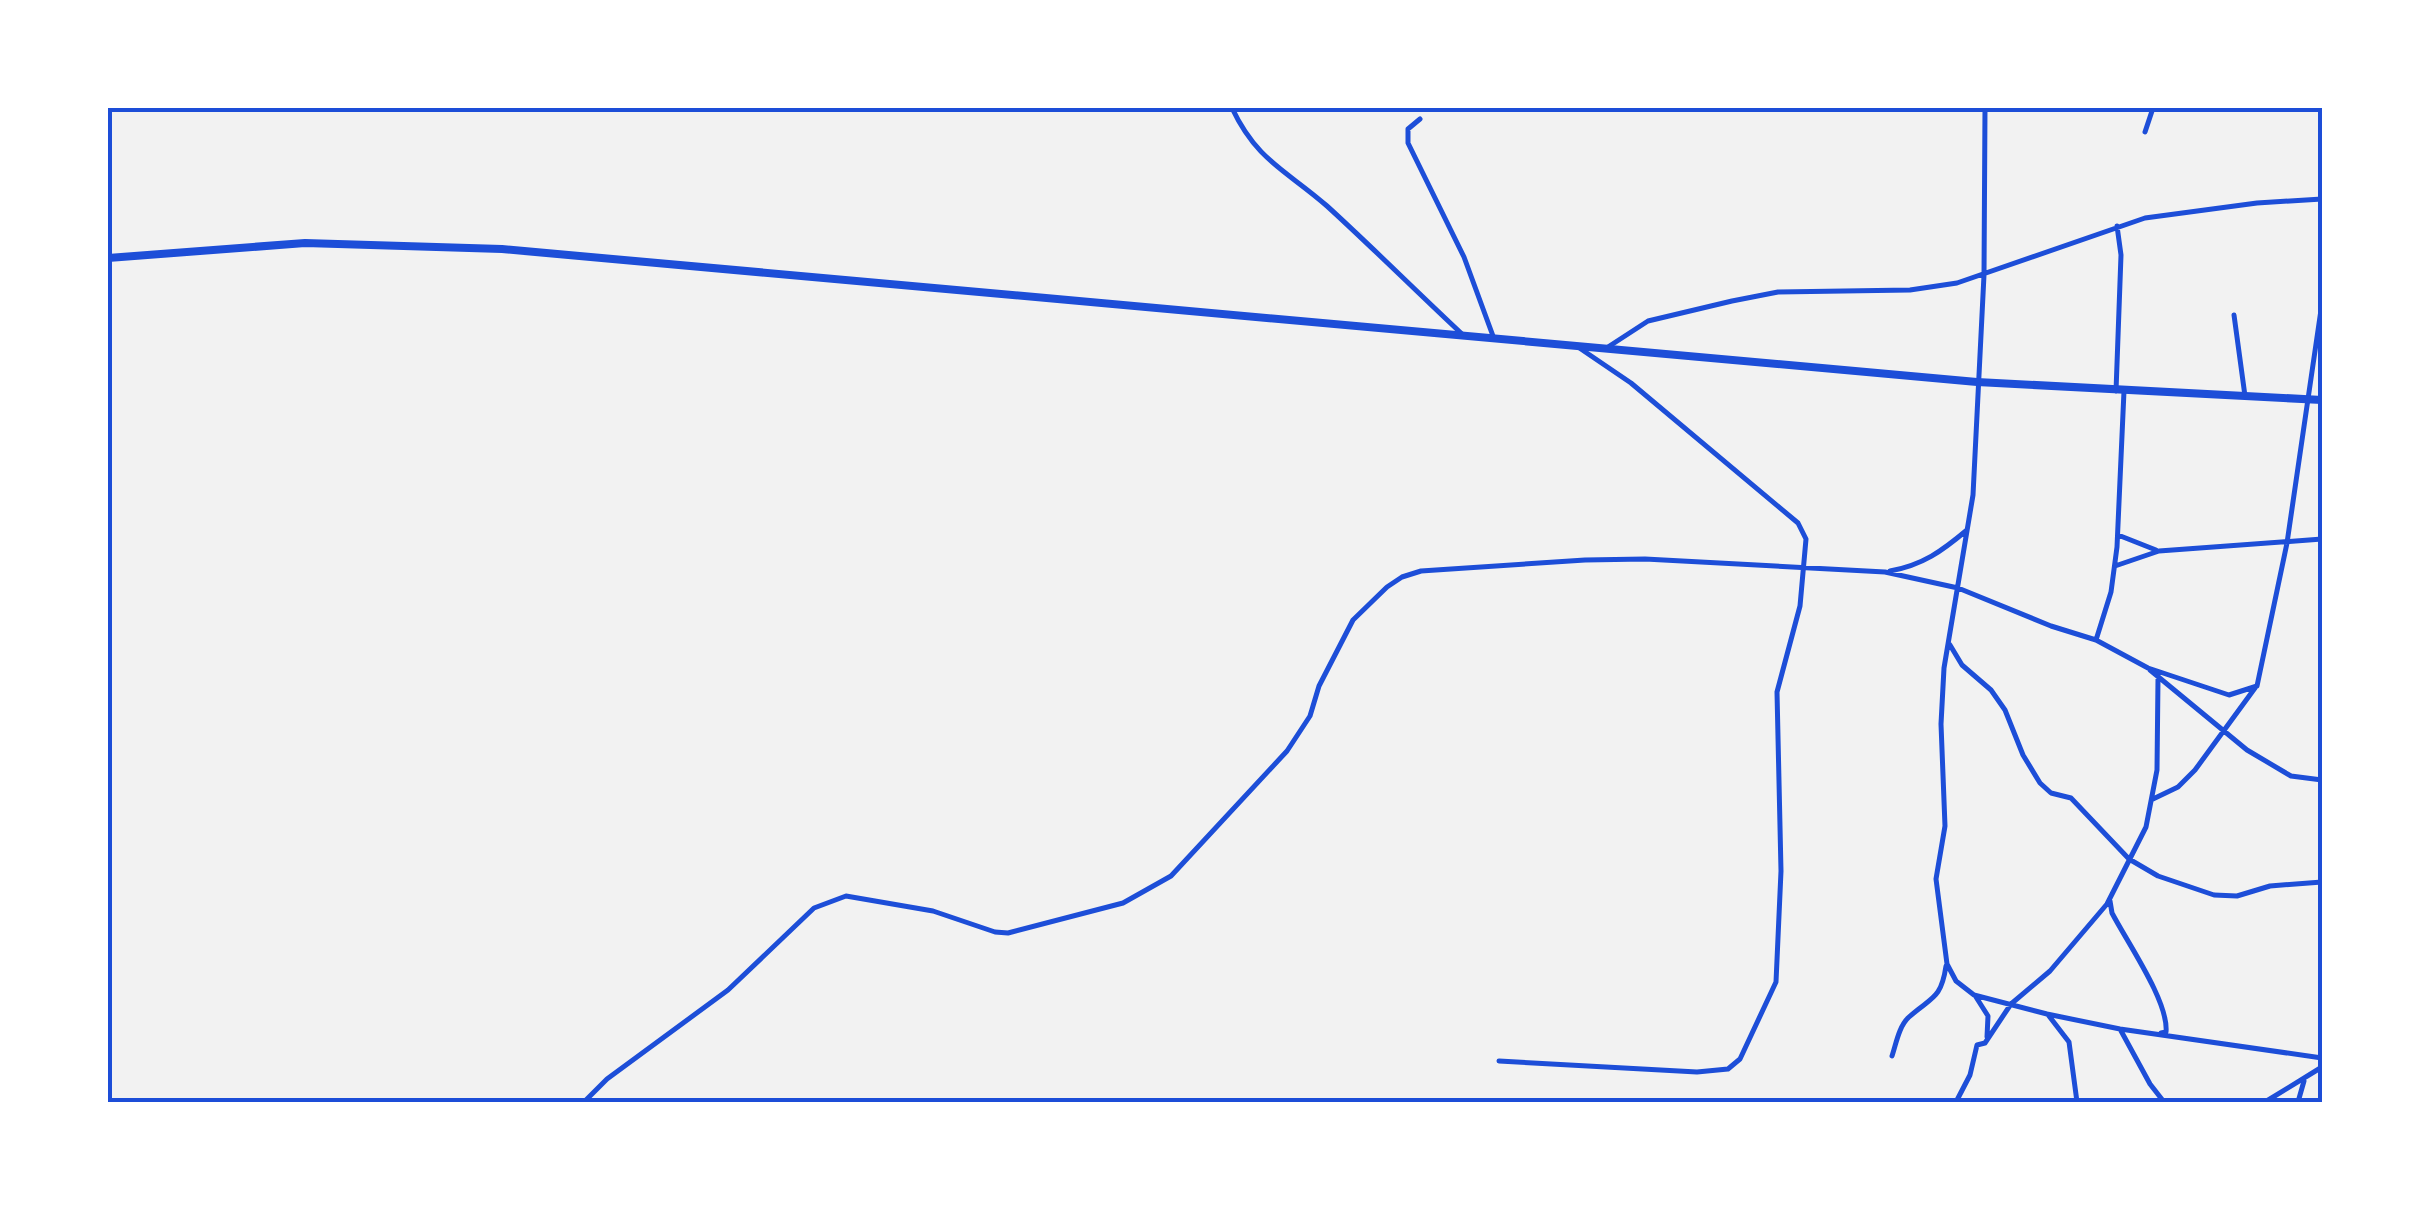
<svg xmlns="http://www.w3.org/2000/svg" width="2430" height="1210" font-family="Spectral,serif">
<rect width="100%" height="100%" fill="#f2f2f2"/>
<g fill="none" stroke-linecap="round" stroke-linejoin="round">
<!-- minor -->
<path stroke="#1d4ed8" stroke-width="5" d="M 1232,108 C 1257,161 1286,170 1327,206 C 1373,248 1417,292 1462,334
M 1985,108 L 1984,275 L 1973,495 L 1944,668 L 1941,724 L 1945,826 L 1936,879 L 1947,964 L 1956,981 L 1974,995 L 2047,1014 L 2120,1029 L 2322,1058
M 1420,119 L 1408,129 L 1408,143 L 1464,257 L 1493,336
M 2145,132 L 2153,108
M 2234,315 L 2245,396
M 1608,347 L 1648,321 L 1732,301 L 1778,292 L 1910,290 L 1957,283 L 2145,218 L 2257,203 L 2322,199
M 2116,391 L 2121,255 L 2117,226
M 2118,535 L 2156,550
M 2115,566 L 2159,551 L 2322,539
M 1890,571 C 1923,565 1942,551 1967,530
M 2096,640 L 2111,592 L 2117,547 L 2124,391
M 1950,645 L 1962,665 L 1991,690 L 2005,710 L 2023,755 L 2040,783 L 2051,793 L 2071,798 L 2129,859 L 2158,876 L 2214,895 L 2237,896 L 2270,886 L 2322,882
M 2150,670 L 2247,750 L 2291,776 L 2322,780
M 2153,799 L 2178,787 L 2195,770 L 2255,688
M 2110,901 L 2112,913 C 2127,942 2169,1002 2166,1032 L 2161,1033
M 1976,997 L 1988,1016 L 1987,1037
M 2049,1016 L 2069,1042 L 2077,1102
M 2120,1029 L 2150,1084 L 2164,1102
M 1892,1056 C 1896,1044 1899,1026 1909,1017 C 1931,997 1941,1000 1946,966
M 1499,1061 L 1697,1072 L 1728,1069 L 1740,1059 L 1776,982 L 1781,871 L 1777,692 L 1800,606 L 1806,539 L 1798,523 L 1631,383 L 1578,347
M 584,1102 L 607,1079 L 728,990 L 814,908 L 846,896 L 933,911 L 995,932 L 1008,933 L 1123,903 L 1171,876 L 1287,751 L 1310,716 L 1319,686 L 1353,620 L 1387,587 L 1402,577 L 1421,571 L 1585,560 L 1645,559 L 1885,572 L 1958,588 L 2051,626 L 2096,640 L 2148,668 L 2229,695 L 2257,686 L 2287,543 L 2322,303
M 1956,1102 L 1970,1075 L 1977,1045 L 1985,1043 L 2011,1004 L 2050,971 L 2107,904 L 2146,827 L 2157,770 L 2158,679
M 2265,1102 L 2322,1067
M 2298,1102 L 2304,1081"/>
<!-- primary -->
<path stroke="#1d4ed8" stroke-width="8" d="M 108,258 L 305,243 L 502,249 L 1977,382 L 2322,400"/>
</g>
<!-- border -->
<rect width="2430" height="1210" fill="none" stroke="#ffffff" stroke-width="220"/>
<rect x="110" y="110" width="2210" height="990" fill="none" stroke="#1d4ed8" stroke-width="4"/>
</svg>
